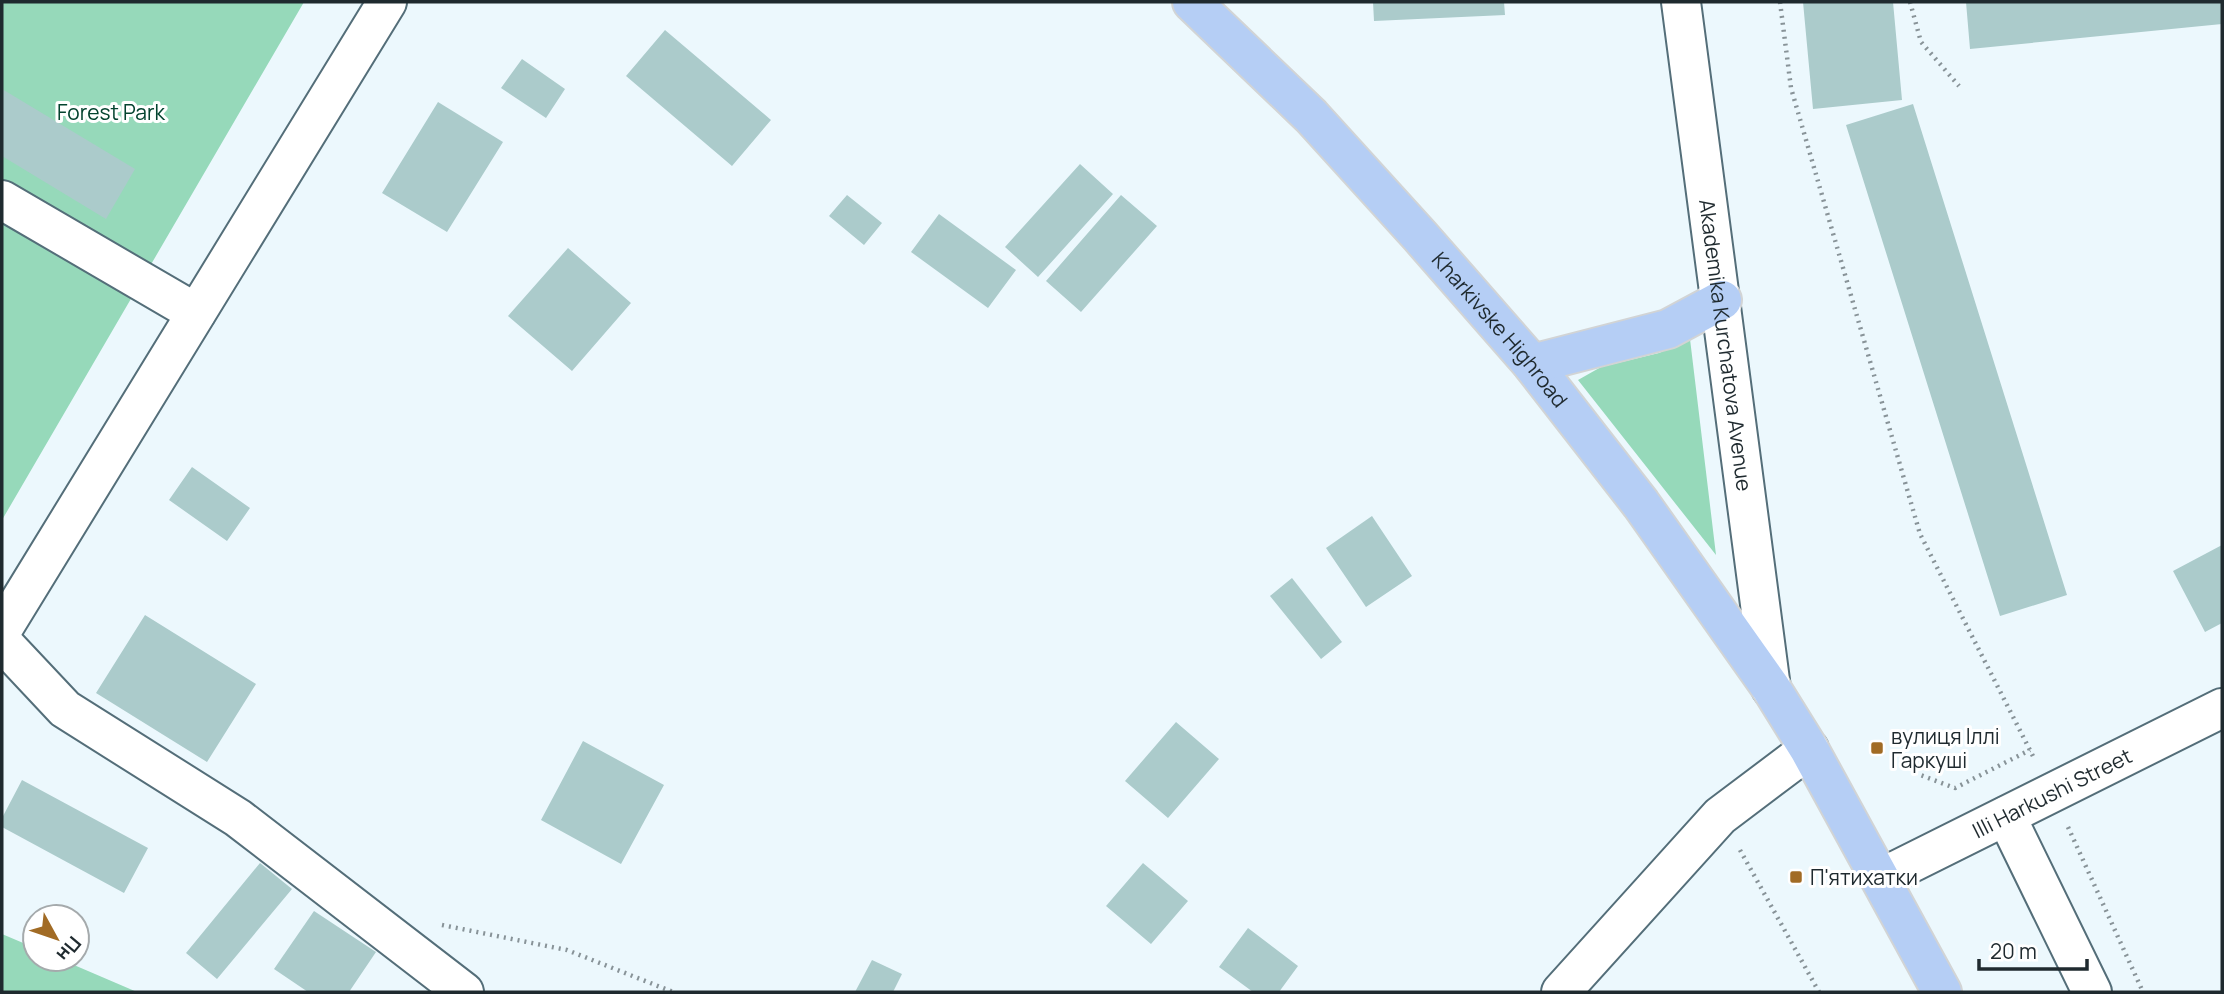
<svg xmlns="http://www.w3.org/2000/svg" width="2224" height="994" font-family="Manrope,sans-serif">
<rect width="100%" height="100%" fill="#ecf8fd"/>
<!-- green -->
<path fill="#96d9ba" d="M 2,2 L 304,2 L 2,520 Z
M 1690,339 L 1716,555 L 1578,380 L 1601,367 L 1659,353 Z
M 2,934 L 35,948 L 35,959 L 60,959 L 137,992 L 2,992 Z"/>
<!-- building -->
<path fill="#abcbcb" d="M 1373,2 L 1504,2 L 1505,15 L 1374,21 Z
M 1803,2 L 1893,2 L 1902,100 L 1813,109 Z
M 1966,2 L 2222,2 L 2222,24 L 1970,49 Z
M 665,30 L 771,120 L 732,166 L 626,76 Z
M 522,59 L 565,89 L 546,118 L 501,88 Z
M 2,89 L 135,169 L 106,219 L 2,156 Z
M 438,102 L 503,142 L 447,232 L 382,193 Z
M 1913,104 L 2067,595 L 2000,616 L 1846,125 Z
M 1080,164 L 1113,194 L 1038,277 L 1005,247 Z
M 847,195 L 882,223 L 864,245 L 829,216 Z
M 1121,195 L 1157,226 L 1081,312 L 1046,281 Z
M 939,214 L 1016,270 L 988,308 L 911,252 Z
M 568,248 L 631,303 L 572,371 L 508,316 Z
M 192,467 L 250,508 L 227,541 L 169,500 Z
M 1372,516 L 1412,576 L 1366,607 L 1326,548 Z
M 2222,545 L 2222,623 L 2205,632 L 2173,571 Z
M 1292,578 L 1342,642 L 1321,659 L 1270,596 Z
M 145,615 L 256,684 L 207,762 L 96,693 Z
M 1176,722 L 1219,759 L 1168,818 L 1125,781 Z
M 583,741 L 664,785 L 621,864 L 541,820 Z
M 22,780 L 148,848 L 124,893 L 2,827 L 2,818 Z
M 260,863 L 292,889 L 217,979 L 186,953 Z
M 1143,863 L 1188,901 L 1151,944 L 1106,906 Z
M 314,911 L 376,952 L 349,992 L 308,992 L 274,969 Z
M 1248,928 L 1298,966 L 1279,992 L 1253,992 L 1219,967 Z
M 872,960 L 902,974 L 893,992 L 855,992 Z"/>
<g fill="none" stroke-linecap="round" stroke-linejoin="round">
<!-- minor casing -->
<g stroke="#546e79" stroke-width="42">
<g id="minor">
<path id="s1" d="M 1681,2 L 1771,688"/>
<path d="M 2,200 L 196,313"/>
<path d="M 2,630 L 387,2"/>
<path d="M 2,642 L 65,709 L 238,818 L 464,992"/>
<path d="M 2006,816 L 2092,992"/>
<path id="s2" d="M 1881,878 L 2222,708"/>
<path d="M 1561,992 L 1720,816 L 1809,749"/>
</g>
</g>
<!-- major casing -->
<g stroke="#d2d4d5" stroke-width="42">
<g id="major">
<path id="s3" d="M 1192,2 L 1311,116 L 1420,236 L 1532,364 L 1641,504 L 1771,688 L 1809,749 L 1942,992"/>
<path d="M 1532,364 L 1668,329 L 1722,300"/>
</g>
</g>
<!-- path -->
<path stroke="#889398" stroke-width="4.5" stroke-dasharray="2 5" stroke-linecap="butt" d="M 1780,2 L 1791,88 L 1920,534 L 2035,760
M 1910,2 L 1921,42 L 1959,86
M 1915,773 L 1955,788 L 2030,750
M 2068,827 L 2143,992
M 1740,850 L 1819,992
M 442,925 L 567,950 L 673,992"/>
<!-- minor -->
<use href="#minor" stroke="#fff" stroke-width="38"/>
<!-- major -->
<use href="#major" stroke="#b5cef5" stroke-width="38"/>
</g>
<!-- markers -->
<g fill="#a16b25" stroke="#fff" stroke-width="2.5">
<rect x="1870" y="741" width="14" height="14" rx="3.5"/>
<rect x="1789" y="870" width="14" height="14" rx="3.5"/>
</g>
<g text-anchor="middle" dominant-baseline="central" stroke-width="6" stroke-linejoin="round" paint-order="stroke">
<!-- park labels -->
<g font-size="21" fill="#03432f" stroke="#fff">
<text x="111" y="112">Forest Park</text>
</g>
<!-- street labels -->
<g font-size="21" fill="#1f2a2f" stroke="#fff">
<text stroke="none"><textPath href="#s3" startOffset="450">Kharkivske Highroad</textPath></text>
<text stroke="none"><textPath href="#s1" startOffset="346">Akademika Kurchatova Avenue</textPath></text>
<text stroke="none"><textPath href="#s2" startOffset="191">Illi Harkushi Street</textPath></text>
</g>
<!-- poi labels -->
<g font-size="21" fill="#1f2a2f" stroke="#fff" text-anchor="start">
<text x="1891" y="736">вулиця Іллі<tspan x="1891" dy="24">Гаркуші</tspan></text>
<text x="1810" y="877">П'ятихатки</text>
</g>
</g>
<!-- border -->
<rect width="2224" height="994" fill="none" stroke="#1f2a2f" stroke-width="7"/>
<!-- north arrow -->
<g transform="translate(56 938) rotate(130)"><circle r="33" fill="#ffffff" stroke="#a5aaac" stroke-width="2"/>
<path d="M0-5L12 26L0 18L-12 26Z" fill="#a16b25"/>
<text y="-10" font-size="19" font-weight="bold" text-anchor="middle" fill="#1f2a2f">Пн</text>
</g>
<!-- scale -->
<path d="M1979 959v10h108v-10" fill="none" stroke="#1f2a2f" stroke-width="3.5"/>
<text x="1990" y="959" font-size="21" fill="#1f2a2f" stroke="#ffffff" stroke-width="5" paint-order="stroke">20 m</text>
</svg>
